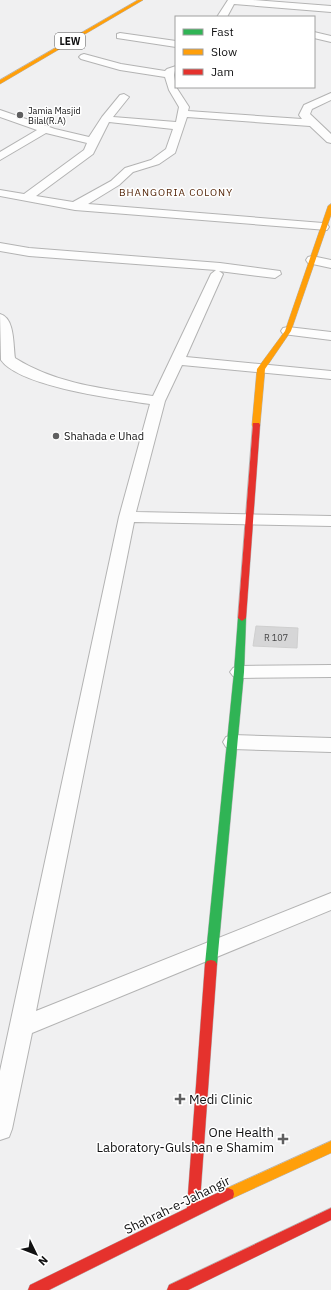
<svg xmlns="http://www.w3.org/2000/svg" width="331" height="1290" font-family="'IBM Plex Sans',sans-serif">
<rect width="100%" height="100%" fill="#f0f0f1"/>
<!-- building -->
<path fill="#d6d6d7" stroke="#cfcfcf" d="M 256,626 L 298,628 L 297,648 L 253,646 Z"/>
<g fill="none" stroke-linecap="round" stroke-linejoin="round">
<!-- street casing -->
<g stroke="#b3b3b3" stroke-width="2">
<path id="street" d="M 228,0 L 253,0 L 331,6 L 331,12 L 234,4 L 227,17 L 217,17 Z
M 314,32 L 331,36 L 331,42 L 314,38 Z
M 120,33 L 176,41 L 176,47 L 117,38 L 117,34 Z
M 84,54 L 121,64 L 165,71 L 167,69 L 176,66 L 174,75 L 176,87 L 189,107 L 188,111 L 302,119 L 299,115 L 304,105 L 331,93 L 331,100 L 312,109 L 310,114 L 331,134 L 331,143 L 327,142 L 310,126 L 187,117 L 175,153 L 159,164 L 133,172 L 119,185 L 88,204 L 323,223 L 327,224 L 329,227 L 327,230 L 75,210 L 0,196 L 0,190 L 24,194 L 84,150 L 87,143 L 46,133 L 0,160 L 0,152 L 37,130 L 0,117 L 0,110 L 55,129 L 89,137 L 102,117 L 120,95 L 124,94 L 129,97 L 113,117 L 176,122 L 179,107 L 169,90 L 165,77 L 120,70 L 81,59 L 79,57 L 81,55 ZM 109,122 L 173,129 L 166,149 L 151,160 L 125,168 L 111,181 L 73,202 L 36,196 L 93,154 Z
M 0,243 L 29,248 L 220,263 L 280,271 L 281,274 L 275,278 L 219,271 L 223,274 L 186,357 L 331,371 L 331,379 L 182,365 L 165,401 L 136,512 L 331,516 L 331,526 L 134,522 L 36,1011 L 331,893 L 331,910 L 32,1033 L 12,1129 L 9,1137 L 0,1140 L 0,1071 L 119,517 L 150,404 C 117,399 20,387 1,360 L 0,314 C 15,318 13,345 15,358 C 56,384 105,389 153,396 L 211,274 L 216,270 L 29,256 L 0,251 Z
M 312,256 L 331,260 L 331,268 L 308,263 L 306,260 L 308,257 Z
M 288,327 L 331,332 L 331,340 L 283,334 L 281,331 L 283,328 Z
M 331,665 L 331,677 L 239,678 L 233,676 L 230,672 L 233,668 L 239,666 Z
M 233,735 L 331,738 L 331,752 L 233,749 L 226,747 L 223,742 L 226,737 Z"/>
</g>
<!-- fast casing -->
<g stroke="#b3b3b3" stroke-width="1">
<path id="fast" d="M 242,615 L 246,618 L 244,672 L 217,964 L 215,967 L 211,968 L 207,967 L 205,964 L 234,672 L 238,618 Z"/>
</g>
<!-- slow casing -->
<g stroke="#b3b3b3" stroke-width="1">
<path id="slow" d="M 138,0 L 143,0 L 0,84 L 0,80 Z
M 331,204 L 331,215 L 291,331 L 265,369 L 260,425 L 259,427 L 253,427 L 252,425 L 257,369 L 285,331 L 328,206 Z
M 331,1141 L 331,1153 L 233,1198 L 228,1200 L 223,1198 L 222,1194 L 223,1190 Z"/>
</g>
<!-- jam casing -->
<g stroke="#b3b3b3" stroke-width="1">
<path id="jam" d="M 253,423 L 259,423 L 260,425 L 246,618 L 242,621 L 238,618 Z
M 211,960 L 215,961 L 217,964 L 200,1201 L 228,1188 L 233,1190 L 234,1194 L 233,1198 L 49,1290 L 28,1290 L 30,1285 L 187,1208 L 205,964 L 207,961 Z
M 331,1208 L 331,1220 L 188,1290 L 167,1290 L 169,1285 Z"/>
</g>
<!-- street -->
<use href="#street" fill="#fdfdfd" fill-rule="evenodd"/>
<!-- fast -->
<use href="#fast" fill="#30b455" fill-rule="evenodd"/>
<!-- slow -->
<use href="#slow" fill="#ff9f0a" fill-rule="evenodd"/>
<!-- jam -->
<use href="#jam" fill="#e5322d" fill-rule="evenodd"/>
</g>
<!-- markers -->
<g fill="#5f5f60" stroke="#fff" stroke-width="1.5">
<circle cx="20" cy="115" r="4"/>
<circle cx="56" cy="436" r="4"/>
<path d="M178 1093h4v4h4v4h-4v4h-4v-4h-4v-4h4z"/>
<path d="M281 1133h4v4h4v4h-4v4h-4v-4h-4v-4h4z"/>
</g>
<g text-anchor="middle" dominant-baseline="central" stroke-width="3" stroke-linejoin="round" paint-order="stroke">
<!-- far-poi labels -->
<g font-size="9" fill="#111112" stroke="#fff" text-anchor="start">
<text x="28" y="110">Jamia Masjid<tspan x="28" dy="10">Bilal(R.A)</tspan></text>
</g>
<!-- number labels -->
<g font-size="9" fill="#444445">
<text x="276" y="637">R 107</text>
</g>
<!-- shield labels -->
<rect fill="#fff" stroke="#585859" stroke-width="1" x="55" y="33" width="30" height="16" rx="3"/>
<g font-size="10" font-weight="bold" fill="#111112">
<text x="70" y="41">LEW</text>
</g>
<!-- far-neighbourhood labels -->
<g font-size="10" letter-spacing="1" fill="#522306" stroke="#fff">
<text x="176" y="192">BHANGORIA COLONY</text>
</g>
<!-- poi labels -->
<g font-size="11" fill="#111112" stroke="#fff" text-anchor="start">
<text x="64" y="436">Shahada e Uhad</text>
</g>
<!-- near-poi labels -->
<g font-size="13" fill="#111112" stroke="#fff" text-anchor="start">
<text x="189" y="1099">Medi Clinic</text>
<text x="274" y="1132" text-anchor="end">One Health<tspan x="274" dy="15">Laboratory-Gulshan e Shamim</tspan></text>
</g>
<!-- near-street labels -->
<g font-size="13" fill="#111112" stroke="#fff">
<text transform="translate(177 1205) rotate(-26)">Shahrah-e-Jahangir</text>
</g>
</g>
<!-- legend -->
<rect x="175" y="16" width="140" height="72" fill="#ffffff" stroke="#a0a0a0"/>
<rect x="183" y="29" width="20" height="6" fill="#30b455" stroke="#a0a0a0"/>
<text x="211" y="36" font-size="12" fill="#111112">Fast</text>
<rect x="183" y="49" width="20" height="6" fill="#ff9f0a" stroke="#a0a0a0"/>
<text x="211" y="56" font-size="12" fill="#111112">Slow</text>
<rect x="183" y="69" width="20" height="6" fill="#e5322d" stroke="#a0a0a0"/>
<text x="211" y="76" font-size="12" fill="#111112">Jam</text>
<!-- north arrow -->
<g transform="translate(36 1254) rotate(133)" stroke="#ffffff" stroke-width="3" paint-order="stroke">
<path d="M0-3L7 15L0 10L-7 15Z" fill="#111112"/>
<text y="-6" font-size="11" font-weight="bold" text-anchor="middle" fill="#111112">N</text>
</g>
</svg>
